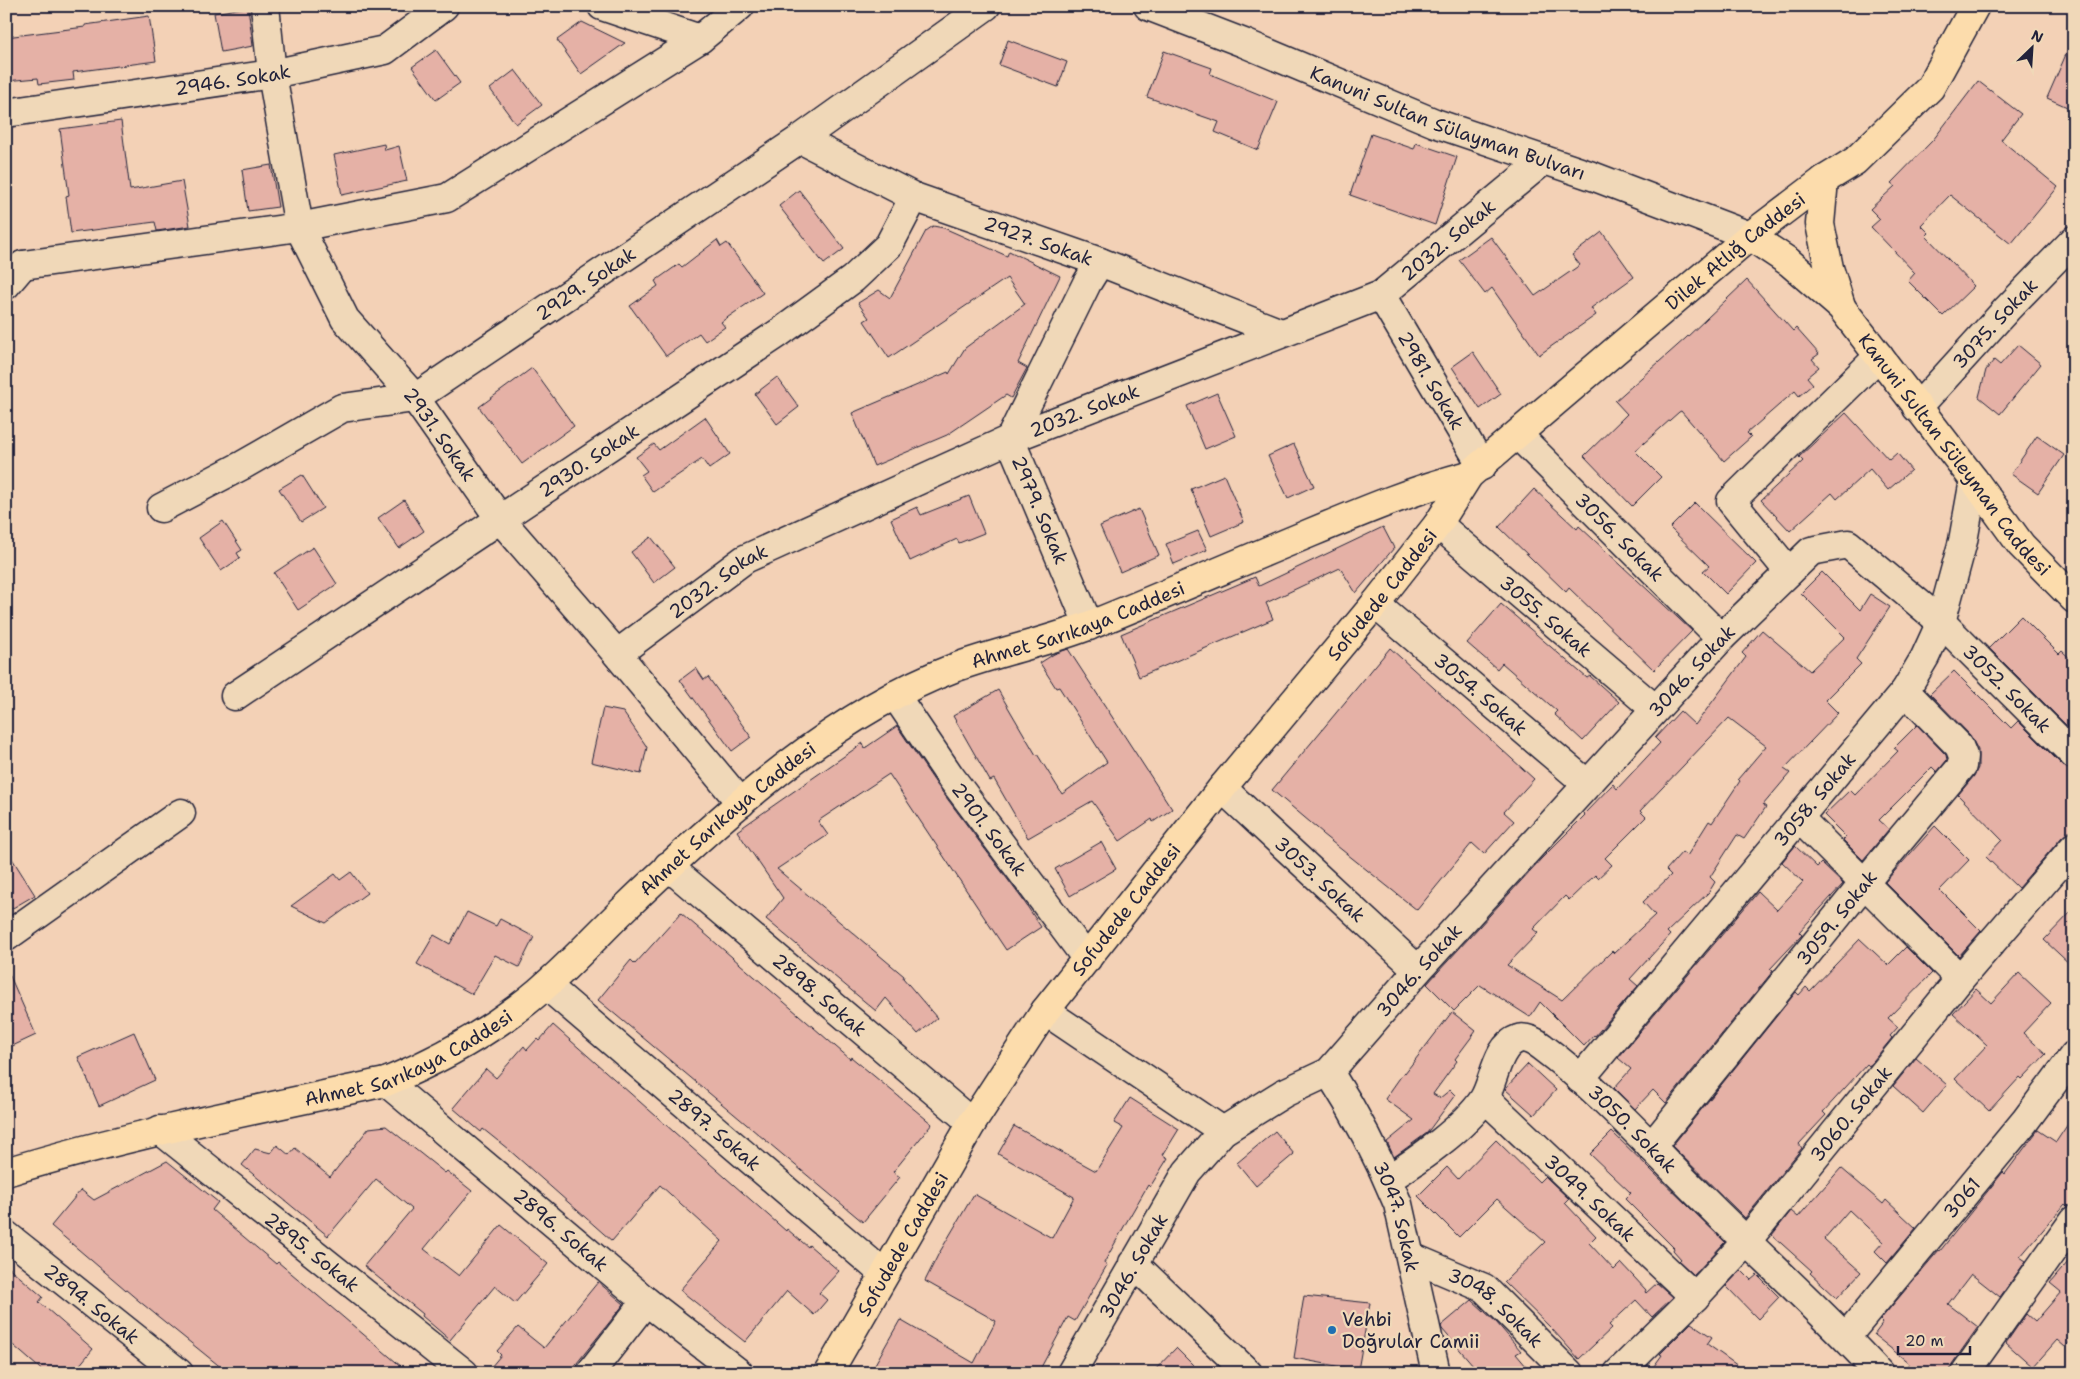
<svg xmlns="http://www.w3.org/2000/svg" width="2080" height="1379" font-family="'Shantell Sans',sans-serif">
<rect width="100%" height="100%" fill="#f3d1b6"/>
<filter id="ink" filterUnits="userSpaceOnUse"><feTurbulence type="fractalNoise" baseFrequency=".02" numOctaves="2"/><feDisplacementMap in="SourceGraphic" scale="10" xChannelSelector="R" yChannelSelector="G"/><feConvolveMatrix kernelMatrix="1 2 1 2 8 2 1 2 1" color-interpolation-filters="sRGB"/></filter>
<g filter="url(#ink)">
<!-- building -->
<path fill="#e5b1a6" stroke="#22223b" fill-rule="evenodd" d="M 248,7 L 253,46 L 221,52 L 214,13 Z
M 149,16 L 156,61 L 73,72 L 74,80 L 39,84 L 38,78 L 6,81 L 6,37 L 85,27 L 85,25 Z
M 582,22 L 625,43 L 581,74 L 557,40 Z
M 2074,36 L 2074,110 L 2047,98 Z
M 1008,40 L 1067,62 L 1058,87 L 999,65 Z
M 436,50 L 460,83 L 436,100 L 412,67 Z
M 1164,51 L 1212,68 L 1210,74 L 1278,102 L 1258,150 L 1215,132 L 1219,122 L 1147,97 Z
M 515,70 L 542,105 L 516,124 L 490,89 Z
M 1978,81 L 2021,114 L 2001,140 L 2058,187 L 2011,244 L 1950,195 L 1921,225 L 1929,233 L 1926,236 L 1974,286 L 1943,316 L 1908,281 L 1915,273 L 1871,227 L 1880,219 L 1870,209 L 1895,186 L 1891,183 L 1933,140 Z
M 121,121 L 130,190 L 182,181 L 190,226 L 157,231 L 155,222 L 71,233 L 66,196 L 69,195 L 60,129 Z
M 1371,134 L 1414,149 L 1416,143 L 1457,157 L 1435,225 L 1350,195 Z
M 384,144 L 385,150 L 399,146 L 407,181 L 342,195 L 334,155 Z
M 271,165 L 278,207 L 248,211 L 242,170 Z
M 799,190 L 844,249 L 824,264 L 779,206 Z
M 933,226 L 944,228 L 1007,256 L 1009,251 L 1060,276 L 1018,363 L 1027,368 L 1011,398 L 1006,395 L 947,435 L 874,466 L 852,413 L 948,372 L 949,374 L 965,348 L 1025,304 L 1007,278 L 889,358 L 864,321 L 869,318 L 858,303 L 879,290 L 890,298 L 926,231 Z
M 1602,232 L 1634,277 L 1591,308 L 1596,315 L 1539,355 L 1492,288 L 1485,294 L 1459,260 L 1491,237 L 1535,296 L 1580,265 L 1572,255 Z
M 717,240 L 721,247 L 727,243 L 763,293 L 721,322 L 725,327 L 705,341 L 699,333 L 666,356 L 630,306 L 658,286 L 655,281 L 679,264 L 682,267 Z
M 1747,280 L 1793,331 L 1796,328 L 1819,354 L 1812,359 L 1819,367 L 1807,377 L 1813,384 L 1799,396 L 1795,391 L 1747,433 L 1751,437 L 1724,461 L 1681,411 L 1679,412 L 1635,451 L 1661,477 L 1632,506 L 1584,456 L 1627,414 L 1615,401 L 1686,338 Z
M 2018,345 L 2041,364 L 2000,414 L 1979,397 L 1986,370 L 1994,360 L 2000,365 Z
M 1473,352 L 1501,394 L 1480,409 L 1452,367 Z
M 532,368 L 574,426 L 522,464 L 479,407 Z
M 777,377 L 799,407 L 777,424 L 755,394 Z
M 1217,393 L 1236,436 L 1205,449 L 1187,406 Z
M 1846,413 L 1889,460 L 1897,453 L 1911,470 L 1888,490 L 1870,469 L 1837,499 L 1832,493 L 1790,531 L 1761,500 L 1803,461 L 1799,457 Z
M 705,417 L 730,454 L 709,469 L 702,459 L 653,492 L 641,475 L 647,471 L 636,457 L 654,444 L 659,450 Z
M 2037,436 L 2064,455 L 2038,493 L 2011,474 Z
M 1294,444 L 1314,486 L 1288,498 L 1268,456 Z
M 302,475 L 323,508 L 301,522 L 279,489 Z
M 1224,475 L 1244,522 L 1211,536 L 1191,489 Z
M 1534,489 L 1577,529 L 1579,526 L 1692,631 L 1654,670 L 1569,588 L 1566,592 L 1499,527 Z
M 969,496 L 984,533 L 959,543 L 957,539 L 910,561 L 891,519 L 917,507 L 921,515 Z
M 404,500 L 424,531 L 399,548 L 378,518 Z
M 1695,503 L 1756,563 L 1726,594 L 1703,571 L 1709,566 L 1670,528 Z
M 1139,509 L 1159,555 L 1120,572 L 1100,526 Z
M 223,521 L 242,550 L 237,553 L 240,558 L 221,571 L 199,538 Z
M 1383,527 L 1394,548 L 1356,593 L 1340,568 L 1266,603 L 1273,619 L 1139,677 L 1121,634 L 1255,577 L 1259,586 Z
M 1198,531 L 1207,550 L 1174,564 L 1166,544 Z
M 651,537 L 675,567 L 654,583 L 631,552 Z
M 313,547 L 337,584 L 298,610 L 274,573 Z
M 1822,572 L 1860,610 L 1870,594 L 1890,607 L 1856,659 L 1861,664 L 1825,700 L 1838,713 L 1784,769 L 1790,773 L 1763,805 L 1766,807 L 1744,839 L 1737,835 L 1710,877 L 1715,882 L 1709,892 L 1667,932 L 1670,935 L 1630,979 L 1638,986 L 1595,1036 L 1594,1035 L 1584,1046 L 1540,1002 L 1530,1017 L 1480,985 L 1454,1011 L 1427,984 L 1541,859 L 1585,815 L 1584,814 L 1613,784 L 1617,789 L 1660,743 L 1655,738 L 1680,711 L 1695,725 L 1746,657 L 1742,653 L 1762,630 L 1810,671 L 1845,637 L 1801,593 ZM 1729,718 L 1766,746 L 1738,779 L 1740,781 L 1712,823 L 1709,821 L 1687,856 L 1682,852 L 1666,870 L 1671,875 L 1643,902 L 1655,915 L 1614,953 L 1612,951 L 1562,1000 L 1507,965 L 1538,933 L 1533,929 L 1565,896 L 1569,900 L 1595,875 L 1598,878 L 1612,865 L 1605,858 L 1646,817 L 1640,811 Z
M 1501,604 L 1587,678 L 1590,676 L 1619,702 L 1583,741 L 1554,714 L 1557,711 L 1502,663 L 1497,669 L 1467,643 Z
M 2021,616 L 2059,654 L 2062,651 L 2074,662 L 2074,733 L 1989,648 Z
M 1390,648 L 1534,779 L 1504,812 L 1514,821 L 1484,854 L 1472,843 L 1417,910 L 1322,834 L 1323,833 L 1272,790 Z
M 1068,649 L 1172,809 L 1153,822 L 1152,819 L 1120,841 L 1092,801 L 1028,838 L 994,779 L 990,781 L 953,716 L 998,690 L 1036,755 L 1037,754 L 1062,794 L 1107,762 L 1059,687 L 1056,688 L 1040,663 L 1054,654 Z
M 696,668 L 704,680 L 708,677 L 751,737 L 732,751 L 680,680 Z
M 1954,671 L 2011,728 L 2018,721 L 2063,766 L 2074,770 L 2074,832 L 2068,832 L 2062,837 L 2018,888 L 1986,857 L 2002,840 L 1958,795 L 1974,776 L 1978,768 L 1978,750 L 1970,735 L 1930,694 Z
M 603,708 L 623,712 L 647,747 L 641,774 L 591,762 Z
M 1917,725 L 1946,755 L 1947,760 L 1937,772 L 1932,767 L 1879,820 L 1889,829 L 1863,860 L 1843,840 L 1846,837 L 1824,815 L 1850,790 L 1855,795 L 1898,751 L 1894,748 Z
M 897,726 L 937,785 L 1023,900 L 1041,927 L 1006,950 L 889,774 L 818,821 L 828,835 L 777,869 L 904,976 L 903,978 L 937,1018 L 918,1034 L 886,998 L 876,1011 L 766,919 L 783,898 L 737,831 L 863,743 L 865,748 Z
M 1935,826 L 1969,860 L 1940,890 L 1981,931 L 1959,956 L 1885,882 Z
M 1101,842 L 1116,869 L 1070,896 L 1055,869 Z
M 1795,846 L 1817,867 L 1821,863 L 1843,884 L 1799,932 L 1802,935 L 1770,969 L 1773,971 L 1666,1103 L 1653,1090 L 1635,1109 L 1614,1088 L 1631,1069 L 1618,1058 L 1758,892 L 1777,910 L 1803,882 L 1782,862 Z
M 6,849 L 35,895 L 6,912 Z
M 351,872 L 367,893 L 326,923 L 291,906 L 335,874 L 340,880 Z
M 2074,909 L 2074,968 L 2044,940 Z
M 467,912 L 496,926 L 500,919 L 534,937 L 519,967 L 495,955 L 472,994 L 417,964 L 434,935 L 450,944 Z
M 681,913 L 850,1059 L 851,1057 L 932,1124 L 893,1172 L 900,1177 L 863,1222 L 598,1000 L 631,960 L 635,964 Z
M 1860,939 L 1888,965 L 1906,947 L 1932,973 L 1888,1018 L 1898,1027 L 1890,1036 L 1892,1038 L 1869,1066 L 1867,1064 L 1823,1112 L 1826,1115 L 1799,1144 L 1802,1148 L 1745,1218 L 1672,1146 L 1796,992 L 1799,995 L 1806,987 L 1810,991 Z
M 6,967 L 36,1035 L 6,1049 Z
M 2019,973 L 2051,1003 L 2023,1033 L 2046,1054 L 2022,1079 L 2020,1077 L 1989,1111 L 1955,1079 L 1987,1045 L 1953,1014 L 1976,989 L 1991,1003 Z
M 1452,1012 L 1476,1031 L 1455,1059 L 1457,1061 L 1433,1094 L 1440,1098 L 1450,1090 L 1455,1095 L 1427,1133 L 1394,1157 L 1387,1142 L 1414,1120 L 1385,1099 L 1404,1072 L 1405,1073 Z
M 553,1025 L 786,1231 L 787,1229 L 808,1247 L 809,1245 L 839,1271 L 819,1293 L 827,1300 L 814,1315 L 787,1291 L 745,1342 L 680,1290 L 722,1241 L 660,1185 L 612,1241 L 508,1149 L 483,1129 L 481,1132 L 453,1108 L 486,1069 L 496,1078 L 524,1046 L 527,1050 L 537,1039 L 539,1041 Z
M 134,1032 L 155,1080 L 99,1106 L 78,1057 Z
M 1916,1058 L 1947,1085 L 1923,1113 L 1893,1086 Z
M 1528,1064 L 1556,1090 L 1534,1115 L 1505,1089 Z
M 1130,1098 L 1179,1129 L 1163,1155 L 1168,1158 L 1150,1187 L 1148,1185 L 1126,1223 L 1104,1263 L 1107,1265 L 1075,1321 L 1068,1317 L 1038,1373 L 870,1373 L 900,1320 L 974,1363 L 996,1321 L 925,1281 L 938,1255 L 974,1194 L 1052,1238 L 1074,1197 L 998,1154 L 1014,1126 L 1096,1171 L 1123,1128 L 1114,1123 Z
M 2074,1115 L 2074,1205 L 2067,1206 L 2065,1204 L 2020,1257 L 2026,1261 L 2000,1297 L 1971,1274 L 1948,1304 L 1978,1327 L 1952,1364 L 1950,1373 L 1902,1373 L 1909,1363 L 1874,1335 L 1883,1323 L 1880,1320 L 1939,1250 L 1940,1251 L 2003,1172 L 2005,1174 L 2038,1130 L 2056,1142 Z
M 386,1126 L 445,1173 L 447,1171 L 472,1191 L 424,1249 L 459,1276 L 501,1225 L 548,1264 L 515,1303 L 495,1286 L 450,1340 L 422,1316 L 423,1314 L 364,1266 L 412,1209 L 376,1179 L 328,1236 L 242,1165 L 255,1149 L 271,1153 L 277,1145 L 289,1155 L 295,1148 L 330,1177 L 369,1128 Z
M 1275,1131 L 1294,1154 L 1256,1186 L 1237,1163 Z
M 1612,1132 L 1725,1242 L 1694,1275 L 1679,1261 L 1681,1259 L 1673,1250 L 1674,1248 L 1625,1199 L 1631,1193 L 1590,1154 Z
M 1496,1140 L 1539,1182 L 1545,1176 L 1569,1199 L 1565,1203 L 1596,1236 L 1589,1243 L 1614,1270 L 1621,1263 L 1646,1290 L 1645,1292 L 1646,1293 L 1657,1283 L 1673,1297 L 1652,1317 L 1636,1300 L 1609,1325 L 1612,1328 L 1579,1359 L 1552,1329 L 1504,1282 L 1545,1242 L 1497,1199 L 1459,1237 L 1418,1196 L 1447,1167 L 1458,1179 Z
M 167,1161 L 218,1202 L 212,1210 L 276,1264 L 278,1262 L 409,1373 L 228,1373 L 139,1301 L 51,1226 L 81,1190 L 94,1200 Z
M 1841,1168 L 1883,1204 L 1886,1200 L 1916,1228 L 1887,1263 L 1875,1251 L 1883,1242 L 1849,1210 L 1824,1239 L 1861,1272 L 1837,1298 L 1810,1273 L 1812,1271 L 1772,1235 L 1791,1211 L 1798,1217 Z
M 2074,1255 L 2074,1337 L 2065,1347 L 2057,1340 L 2033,1367 L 2006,1343 L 2026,1314 L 2035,1322 L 2061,1292 L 2050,1283 Z
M 6,1265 L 43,1297 L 39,1302 L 93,1349 L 73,1373 L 45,1373 L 6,1339 Z
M 1741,1270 L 1751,1280 L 1757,1275 L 1779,1297 L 1758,1319 L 1726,1286 Z
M 598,1282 L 624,1304 L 569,1373 L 486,1373 L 501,1355 L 497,1351 L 518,1327 L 544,1348 Z
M 1304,1296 L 1370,1303 L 1358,1370 L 1294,1358 Z
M 1472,1300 L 1496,1322 L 1521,1351 L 1516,1354 L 1532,1373 L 1480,1373 L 1442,1329 L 1441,1326 Z
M 1691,1323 L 1712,1337 L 1707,1344 L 1748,1373 L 1649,1373 L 1662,1355 L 1660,1354 Z
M 1176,1348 L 1201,1373 L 1152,1373 Z"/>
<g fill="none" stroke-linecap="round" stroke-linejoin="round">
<!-- minor casing -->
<g stroke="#22223b" stroke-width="31">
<g id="minor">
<path id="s1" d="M 265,6 L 272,74 L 299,227 L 345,319 L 415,398 L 500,519 L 617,654 L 741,803"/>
<path d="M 602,6 L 700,39"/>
<path id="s2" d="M 1148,6 L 1244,43 L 1435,123 L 1595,177 L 1750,236"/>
<path id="s3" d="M 6,113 L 272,74 L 385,50 L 444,6"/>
<path id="s4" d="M 800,139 L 914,197 L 1100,262 L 1281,333"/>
<path d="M 23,265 L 299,227 L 447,198 L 700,39 L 740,6"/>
<path d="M 6,285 L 23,265"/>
<path id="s5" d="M 1381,295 L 1482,466"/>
<path id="s6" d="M 1917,408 L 2007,309 L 2074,240"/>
<path id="s7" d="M 1518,435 L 1721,638"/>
<path id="s8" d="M 161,508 L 243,465 L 342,408 L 415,398 L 800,139 L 986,6"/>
<path id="s9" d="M 1438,524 L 1655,709"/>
<path d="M 1789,572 L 1731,501 L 1879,356"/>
<path id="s10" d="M 1375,604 L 1586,783"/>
<path d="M 1089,626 L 1010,439 L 1087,283 L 1100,262"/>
<path id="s11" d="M 617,654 L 745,559 L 1010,439 L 1381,295 L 1544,160"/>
<path id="s12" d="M 895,695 L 950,776 L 1087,959"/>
<path id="s13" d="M 235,696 L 779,333 L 853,279 L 889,245 L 914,197"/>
<path id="s14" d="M 1222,788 L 1418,970"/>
<path d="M 1799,818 L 1960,979"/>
<path id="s15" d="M 668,866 L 972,1123"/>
<path d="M 6,937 L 181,813"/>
<path id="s16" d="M 546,985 L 884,1274"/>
<path d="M 1045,1011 L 1223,1131"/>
<path id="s17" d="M 1329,1072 C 1356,1114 1379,1158 1398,1204 L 1436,1373"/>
<path id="s18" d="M 1580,1079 L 1905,691 L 1925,657 L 1941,622 L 1963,541 L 1974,480"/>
<path id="s19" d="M 386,1082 L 646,1301 L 739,1373"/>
<path id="s20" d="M 1485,1098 L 1695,1297"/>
<path id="s21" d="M 160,1130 L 464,1373"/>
<path id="s22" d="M 1651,1147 L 1865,882 L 1962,766 L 1963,756 L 1959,746 L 1905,691"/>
<path id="s23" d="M 1388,1179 C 1416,1162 1466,1126 1483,1100 C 1494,1084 1496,1046 1518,1039 C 1525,1036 1536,1042 1542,1047 C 1601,1091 1651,1148 1704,1200 C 1762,1258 1823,1312 1879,1373"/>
<path id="s24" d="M 6,1235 L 179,1373"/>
<path id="s25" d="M 1411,1257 L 1484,1288 L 1569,1373"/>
<path d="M 1133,1263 L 1248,1373"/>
<path id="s26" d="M 1846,1337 L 2025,1121 L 2074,1055"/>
<path d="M 590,1373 L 646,1301"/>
<path id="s27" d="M 1071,1373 L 1187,1172 L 1223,1131 L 1284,1093 L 1329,1072 L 1418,970 L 1721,638 L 1811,551 L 1848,544 L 1941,622 L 2074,755"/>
<path id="s28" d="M 1618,1373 L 1695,1297 L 1746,1242 L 1960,979 L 2074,847"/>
<path d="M 1965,1373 L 2074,1220"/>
</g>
</g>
<!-- major casing -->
<g stroke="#22223b" stroke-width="31">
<g id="major">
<path d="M 1824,180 L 1820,224 L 1829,268 L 1841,306"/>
<path id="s29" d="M 1750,236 L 1789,262 L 1841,307 L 1974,480 L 2021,545 L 2074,599"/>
<path id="s30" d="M 6,1172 C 131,1134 259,1109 386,1082 C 432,1063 478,1038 518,1008 C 557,979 590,942 624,909 C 676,859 729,810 786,766 C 837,727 893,691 954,668 C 1000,651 1048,642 1093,624 C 1163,596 1233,565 1303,536 C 1358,513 1412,490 1469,475"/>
<path id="s31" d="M 828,1373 L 972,1123 L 1045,1011 L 1222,788 L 1375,604 L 1438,524 L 1469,475 L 1750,236 L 1824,180 L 1855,161 L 1930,88 L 1975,6"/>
</g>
</g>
<!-- minor -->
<use href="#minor" stroke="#f0d8b8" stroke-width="28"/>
<!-- major -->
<use href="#major" stroke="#fcdcac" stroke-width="28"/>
</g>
</g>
<!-- markers -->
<circle fill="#1f6fb2" stroke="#f0d8b8" stroke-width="2" cx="1332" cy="1330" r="5"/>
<g text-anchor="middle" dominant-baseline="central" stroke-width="4.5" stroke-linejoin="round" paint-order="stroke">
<!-- street labels -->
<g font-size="19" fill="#22223b" stroke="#f0d8b8">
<text stroke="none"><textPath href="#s3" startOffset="229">2946. Sokak</textPath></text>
<text stroke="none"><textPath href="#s2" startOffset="322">Kanuni Sultan Sülayman Bulvarı</textPath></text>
<text stroke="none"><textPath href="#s11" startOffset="935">2032. Sokak</textPath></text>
<text stroke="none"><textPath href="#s4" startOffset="260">2927. Sokak</textPath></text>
<text stroke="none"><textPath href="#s31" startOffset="1454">Dilek Atlığ Caddesi</textPath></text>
<text stroke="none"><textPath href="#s8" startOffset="486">2929. Sokak</textPath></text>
<text stroke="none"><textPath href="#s6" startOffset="115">3075. Sokak</textPath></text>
<text stroke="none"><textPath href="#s5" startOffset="99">2981. Sokak</textPath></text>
<text stroke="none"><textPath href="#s11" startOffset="530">2032. Sokak</textPath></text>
<text stroke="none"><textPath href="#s1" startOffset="476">2931. Sokak</textPath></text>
<text stroke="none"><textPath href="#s29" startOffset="302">Kanuni Sultan Süleyman Caddesi</textPath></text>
<text stroke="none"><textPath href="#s13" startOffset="425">2930. Sokak</textPath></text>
<text transform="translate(1040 510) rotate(67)">2979. Sokak</text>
<text stroke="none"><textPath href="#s7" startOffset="144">3056. Sokak</textPath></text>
<text stroke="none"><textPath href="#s11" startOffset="125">2032. Sokak</textPath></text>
<text stroke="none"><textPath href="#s31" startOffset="958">Sofudede Caddesi</textPath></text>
<text stroke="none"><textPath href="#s9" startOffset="142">3055. Sokak</textPath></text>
<text stroke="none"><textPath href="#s30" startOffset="1230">Ahmet Sarıkaya Caddesi</textPath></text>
<text stroke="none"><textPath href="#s27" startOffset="949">3046. Sokak</textPath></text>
<text stroke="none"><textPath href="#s27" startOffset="1371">3052. Sokak</textPath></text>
<text stroke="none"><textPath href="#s10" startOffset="139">3054. Sokak</textPath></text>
<text stroke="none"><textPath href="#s18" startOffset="365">3058. Sokak</textPath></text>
<text stroke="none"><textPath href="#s30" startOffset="825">Ahmet Sarıkaya Caddesi</textPath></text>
<text stroke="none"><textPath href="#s12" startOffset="164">2901. Sokak</textPath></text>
<text stroke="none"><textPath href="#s14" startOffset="134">3053. Sokak</textPath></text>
<text stroke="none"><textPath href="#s31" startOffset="552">Sofudede Caddesi</textPath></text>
<text stroke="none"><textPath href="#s22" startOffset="295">3059. Sokak</textPath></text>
<text stroke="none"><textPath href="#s27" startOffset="544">3046. Sokak</textPath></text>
<text stroke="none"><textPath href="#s15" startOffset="199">2898. Sokak</textPath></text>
<text stroke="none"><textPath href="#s30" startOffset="420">Ahmet Sarıkaya Caddesi</textPath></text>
<text stroke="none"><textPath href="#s28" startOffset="349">3060. Sokak</textPath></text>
<text stroke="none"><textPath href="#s16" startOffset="222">2897. Sokak</textPath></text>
<text stroke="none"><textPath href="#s23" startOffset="345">3050. Sokak</textPath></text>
<text stroke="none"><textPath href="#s20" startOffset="145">3049. Sokak</textPath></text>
<text stroke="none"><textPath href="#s26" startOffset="181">3061</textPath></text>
<text stroke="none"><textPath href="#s17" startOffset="161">3047. Sokak</textPath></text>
<text stroke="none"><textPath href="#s19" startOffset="229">2896. Sokak</textPath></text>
<text stroke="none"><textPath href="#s31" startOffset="149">Sofudede Caddesi</textPath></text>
<text stroke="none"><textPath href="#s21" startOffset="195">2895. Sokak</textPath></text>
<text stroke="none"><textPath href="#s27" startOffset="124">3046. Sokak</textPath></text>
<text stroke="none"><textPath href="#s24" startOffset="110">2894. Sokak</textPath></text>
<text stroke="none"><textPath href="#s25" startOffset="100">3048. Sokak</textPath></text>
</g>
<!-- poi labels -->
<g font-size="19" fill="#22223b" stroke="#f0d8b8" text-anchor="start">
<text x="1342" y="1319">Vehbi<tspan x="1342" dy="22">Doğrular Camii</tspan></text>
</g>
</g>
<!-- margin -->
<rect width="2080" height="1379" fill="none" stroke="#f0d8b8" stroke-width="25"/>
<rect x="12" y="12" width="2055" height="1354" fill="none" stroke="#22223b" stroke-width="2" filter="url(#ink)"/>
<!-- north arrow -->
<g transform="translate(2032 48) rotate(25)" stroke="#f0d8b8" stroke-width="4" paint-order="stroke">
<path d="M0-4L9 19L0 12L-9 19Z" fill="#22223b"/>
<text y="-8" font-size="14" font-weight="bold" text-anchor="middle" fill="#22223b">N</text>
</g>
<!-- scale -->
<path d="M1898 1346v8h72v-8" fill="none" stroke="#22223b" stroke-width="2.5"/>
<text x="1905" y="1346" font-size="15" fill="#22223b" stroke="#f0d8b8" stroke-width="4" paint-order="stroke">20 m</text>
</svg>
